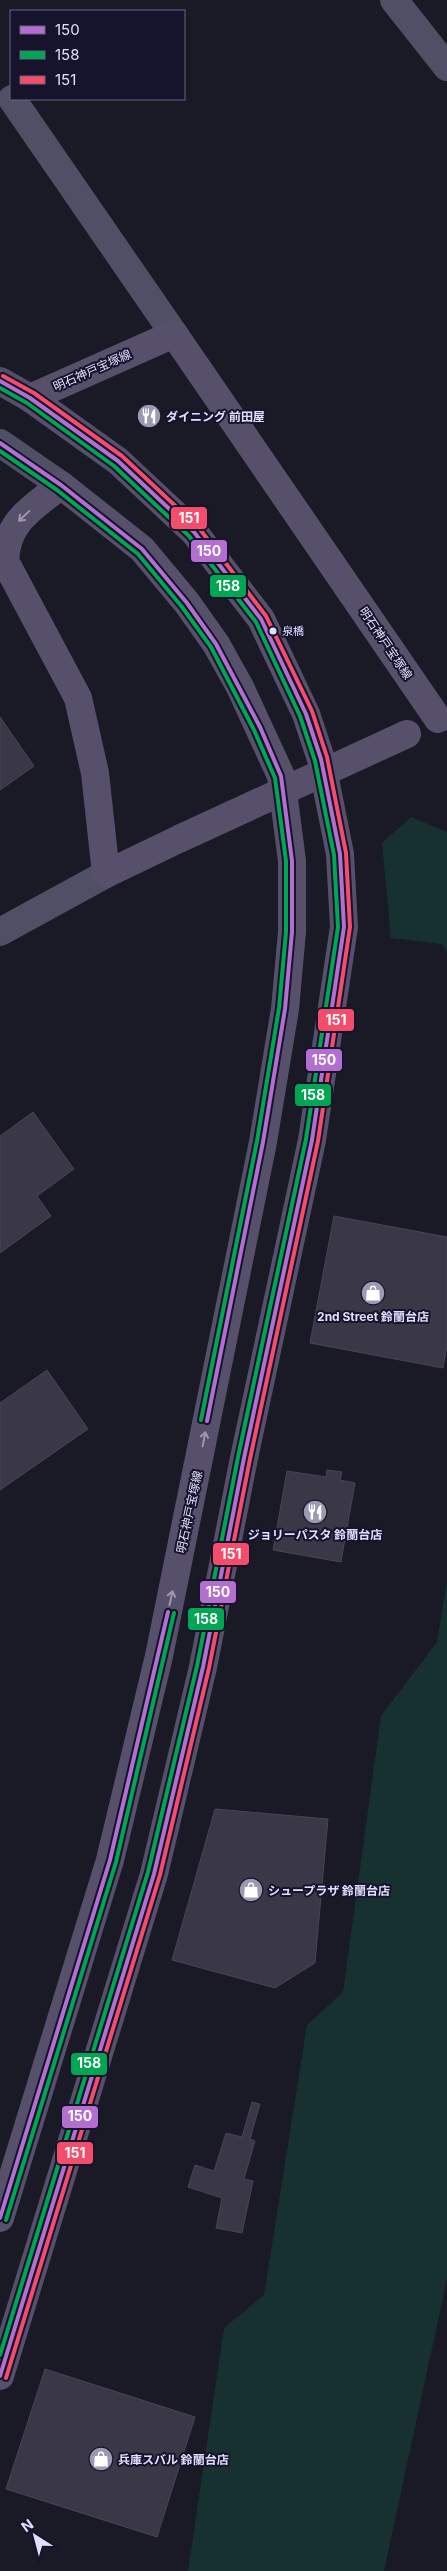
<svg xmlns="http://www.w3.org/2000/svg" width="447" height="2571" font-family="Inter,'Noto Sans JP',sans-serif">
<rect width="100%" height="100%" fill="#1a1926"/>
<!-- green -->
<path fill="#173131" d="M 411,817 L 447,832 L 447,952 L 442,944 L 391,938 L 382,843 Z
M 447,1581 L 447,2279 L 384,2571 L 188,2571 L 224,2328 L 264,2295 L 307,2025 L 343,1992 L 381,1716 L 437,1642 Z"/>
<!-- building -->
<path fill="#3a3847" stroke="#474458" d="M 0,717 L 34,766 L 0,790 Z
M 33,1112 L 74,1169 L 37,1196 L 51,1216 L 0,1253 L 0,1136 Z
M 334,1216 L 447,1237 L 447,1346 L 443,1368 L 310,1343 Z
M 47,1370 L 88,1429 L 0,1490 L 0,1403 Z
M 327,1470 L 342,1472 L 340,1480 L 355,1483 L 341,1562 L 273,1550 L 287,1471 L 326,1477 Z
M 215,1809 L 328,1819 L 315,1963 L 275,1988 L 172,1960 Z
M 252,2102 L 260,2104 L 250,2139 L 255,2141 L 244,2179 L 253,2181 L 242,2233 L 216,2228 L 222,2198 L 188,2187 L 195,2165 L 214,2171 L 226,2133 L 242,2137 Z
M 45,2369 L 195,2417 L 157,2537 L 6,2489 Z"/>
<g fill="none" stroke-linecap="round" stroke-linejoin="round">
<!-- minor -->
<path stroke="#4f4f66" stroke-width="28" d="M 394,0 L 447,67
M 12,99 L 174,334
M 0,381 L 30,398
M 0,443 L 61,485
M 0,932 L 106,874"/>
<!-- major -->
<path stroke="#57506a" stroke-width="28" d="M 30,398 L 174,334 L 438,719
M 0,2218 L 110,1860 L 159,1656 L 263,1142 L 285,1009 L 292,932 L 292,861 L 281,776 L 240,687 L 216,644 L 187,603 L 142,549 L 61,485 C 32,509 7,520 5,561 L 78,698 L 95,773 L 106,874 L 181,838
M 0,2376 L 154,1874 L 203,1667 L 244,1458 L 312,1140 L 344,927 L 340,854 L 321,759 L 306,714 L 261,619 L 194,532 L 118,461 L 30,398"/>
<!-- major-bridge -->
<path stroke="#57506a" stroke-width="28" d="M 181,838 L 407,734"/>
<!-- bus-1 casing -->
<g stroke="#16132c" stroke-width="8">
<path id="bus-1" d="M 0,381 L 30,398 L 118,461 L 194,532 L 261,619 L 306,714 L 321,759 L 340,854 L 344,927 L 312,1140 L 244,1458 L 203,1667 L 154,1874 L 0,2376
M 0,443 L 61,485 L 142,549 L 187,603 L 216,644 L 260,727 L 281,776 L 292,861 L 292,932 L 285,1009 L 263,1142 L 207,1421
M 0,2218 L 110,1860 L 168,1612"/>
</g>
<!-- bus-2 casing -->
<g stroke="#16132c" stroke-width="8">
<path id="bus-2" d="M 0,388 L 27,403 L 114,466 L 189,536 L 256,622 L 300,716 L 315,761 L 334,855 L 338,927 L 306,1139 L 238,1457 L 197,1666 L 148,1872 L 0,2355
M 0,451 L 57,490 L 138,554 L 182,607 L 211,647 L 254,730 L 275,778 L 286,861 L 286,932 L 279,1008 L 257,1141 L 201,1420
M 6,2220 L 116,1862 L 174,1613"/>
</g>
<!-- bus-3 casing -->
<g stroke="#16132c" stroke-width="8">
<path id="bus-3" d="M 3,376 L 34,393 L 122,456 L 199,528 L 266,616 L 312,711 L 327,757 L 346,853 L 350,927 L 318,1141 L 250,1459 L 209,1668 L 160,1875 L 6,2378"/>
</g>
<!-- bus-1 -->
<use href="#bus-1" stroke="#b36fd0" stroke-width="4"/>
<!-- bus-2 -->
<use href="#bus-2" stroke="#00a651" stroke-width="4"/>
<!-- bus-3 -->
<use href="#bus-3" stroke="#f44d6c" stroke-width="4"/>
</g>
<!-- one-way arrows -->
<defs><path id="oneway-shaft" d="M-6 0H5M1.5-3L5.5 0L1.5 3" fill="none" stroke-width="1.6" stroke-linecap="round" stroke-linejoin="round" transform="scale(1.25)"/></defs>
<g stroke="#9c98b4">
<use href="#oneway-shaft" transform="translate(24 516) rotate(137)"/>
<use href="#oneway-shaft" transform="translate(204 1439) rotate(-79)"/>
<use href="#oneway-shaft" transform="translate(171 1598) rotate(-78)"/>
</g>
<!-- icons -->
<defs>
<g id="restaurant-disc" transform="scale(1.25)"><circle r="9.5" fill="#9b9ab2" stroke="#16132c"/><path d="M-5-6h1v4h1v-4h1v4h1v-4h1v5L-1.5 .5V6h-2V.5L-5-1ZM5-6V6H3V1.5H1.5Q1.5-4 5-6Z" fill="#fff"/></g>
<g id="shop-disc" transform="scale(1.25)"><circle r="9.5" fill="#9b9ab2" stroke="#16132c"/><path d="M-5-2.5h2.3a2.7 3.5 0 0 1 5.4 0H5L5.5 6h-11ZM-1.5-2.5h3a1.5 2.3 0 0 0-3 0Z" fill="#fff"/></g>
</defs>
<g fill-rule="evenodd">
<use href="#restaurant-disc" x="149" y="416"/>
<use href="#shop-disc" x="373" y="1293"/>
<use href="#restaurant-disc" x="315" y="1512"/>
<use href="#shop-disc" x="251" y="1890"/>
<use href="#shop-disc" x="101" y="2459"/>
</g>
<!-- markers -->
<circle fill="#e1dffd" stroke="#16132c" stroke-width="2" cx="273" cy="631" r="4.5"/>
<g text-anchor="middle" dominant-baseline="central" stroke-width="4" stroke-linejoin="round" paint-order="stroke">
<!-- bus labels -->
<g font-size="11" fill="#e1dffd" stroke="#16132c" text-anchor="start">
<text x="282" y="631">泉橋</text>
</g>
<!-- street labels -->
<g font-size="12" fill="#e1dffd" stroke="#16132c">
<text transform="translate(92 370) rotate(-24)">明石神戸宝塚線</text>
<text transform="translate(386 643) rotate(56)">明石神戸宝塚線</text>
<text transform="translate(189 1512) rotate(-78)">明石神戸宝塚線</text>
</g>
<!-- poi labels -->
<g font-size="12" font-weight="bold" fill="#e1dffd" stroke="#16132c" text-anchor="start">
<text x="166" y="416">ダイニング 前田屋</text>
<text x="373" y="1316" text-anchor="middle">2nd Street 鈴蘭台店</text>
<text x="315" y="1534" text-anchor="middle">ジョリーパスタ 鈴蘭台店</text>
<text x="268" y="1890">シュープラザ 鈴蘭台店</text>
<text x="118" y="2459">兵庫スバル 鈴蘭台店</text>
</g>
</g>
<g stroke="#16132c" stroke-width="2">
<rect x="170" y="506" width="38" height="24" rx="5" fill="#f44d6c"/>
<rect x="190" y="539" width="38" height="24" rx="5" fill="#b36fd0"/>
<rect x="209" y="574" width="38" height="24" rx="5" fill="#00a651"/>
<rect x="317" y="1008" width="38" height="24" rx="5" fill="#f44d6c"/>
<rect x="305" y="1048" width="38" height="24" rx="5" fill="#b36fd0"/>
<rect x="294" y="1083" width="38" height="24" rx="5" fill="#00a651"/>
<rect x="212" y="1542" width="38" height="24" rx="5" fill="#f44d6c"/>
<rect x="199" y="1580" width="38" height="24" rx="5" fill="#b36fd0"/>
<rect x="187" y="1607" width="38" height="24" rx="5" fill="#00a651"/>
<rect x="70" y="2052" width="38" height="24" rx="5" fill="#00a651"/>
<rect x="61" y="2105" width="38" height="24" rx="5" fill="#b36fd0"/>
<rect x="56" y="2141" width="38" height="24" rx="5" fill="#f44d6c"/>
</g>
<g font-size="14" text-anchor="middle" font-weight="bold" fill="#fff">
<text x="189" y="523">151</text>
<text x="209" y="556">150</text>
<text x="228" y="591">158</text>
<text x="336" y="1025">151</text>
<text x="324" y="1065">150</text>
<text x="313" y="1100">158</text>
<text x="231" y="1559">151</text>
<text x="218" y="1597">150</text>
<text x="206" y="1624">158</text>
<text x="89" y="2068">158</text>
<text x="80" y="2121">150</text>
<text x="75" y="2158">151</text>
</g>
<!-- legend -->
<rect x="10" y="10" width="175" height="90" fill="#16132c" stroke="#676580"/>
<rect x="20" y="26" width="25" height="8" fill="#b36fd0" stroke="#676580"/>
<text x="55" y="35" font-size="15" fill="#e1dffd">150</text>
<rect x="20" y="51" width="25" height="8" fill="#00a651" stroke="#676580"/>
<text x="55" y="60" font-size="15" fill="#e1dffd">158</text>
<rect x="20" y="76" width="25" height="8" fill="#f44d6c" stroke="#676580"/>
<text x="55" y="85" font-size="15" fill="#e1dffd">151</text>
<!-- north arrow -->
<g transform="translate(35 2536) rotate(324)" stroke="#16132c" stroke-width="4" paint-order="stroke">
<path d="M0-4L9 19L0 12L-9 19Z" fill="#e1dffd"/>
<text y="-8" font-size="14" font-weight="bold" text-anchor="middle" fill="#e1dffd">N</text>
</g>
</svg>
